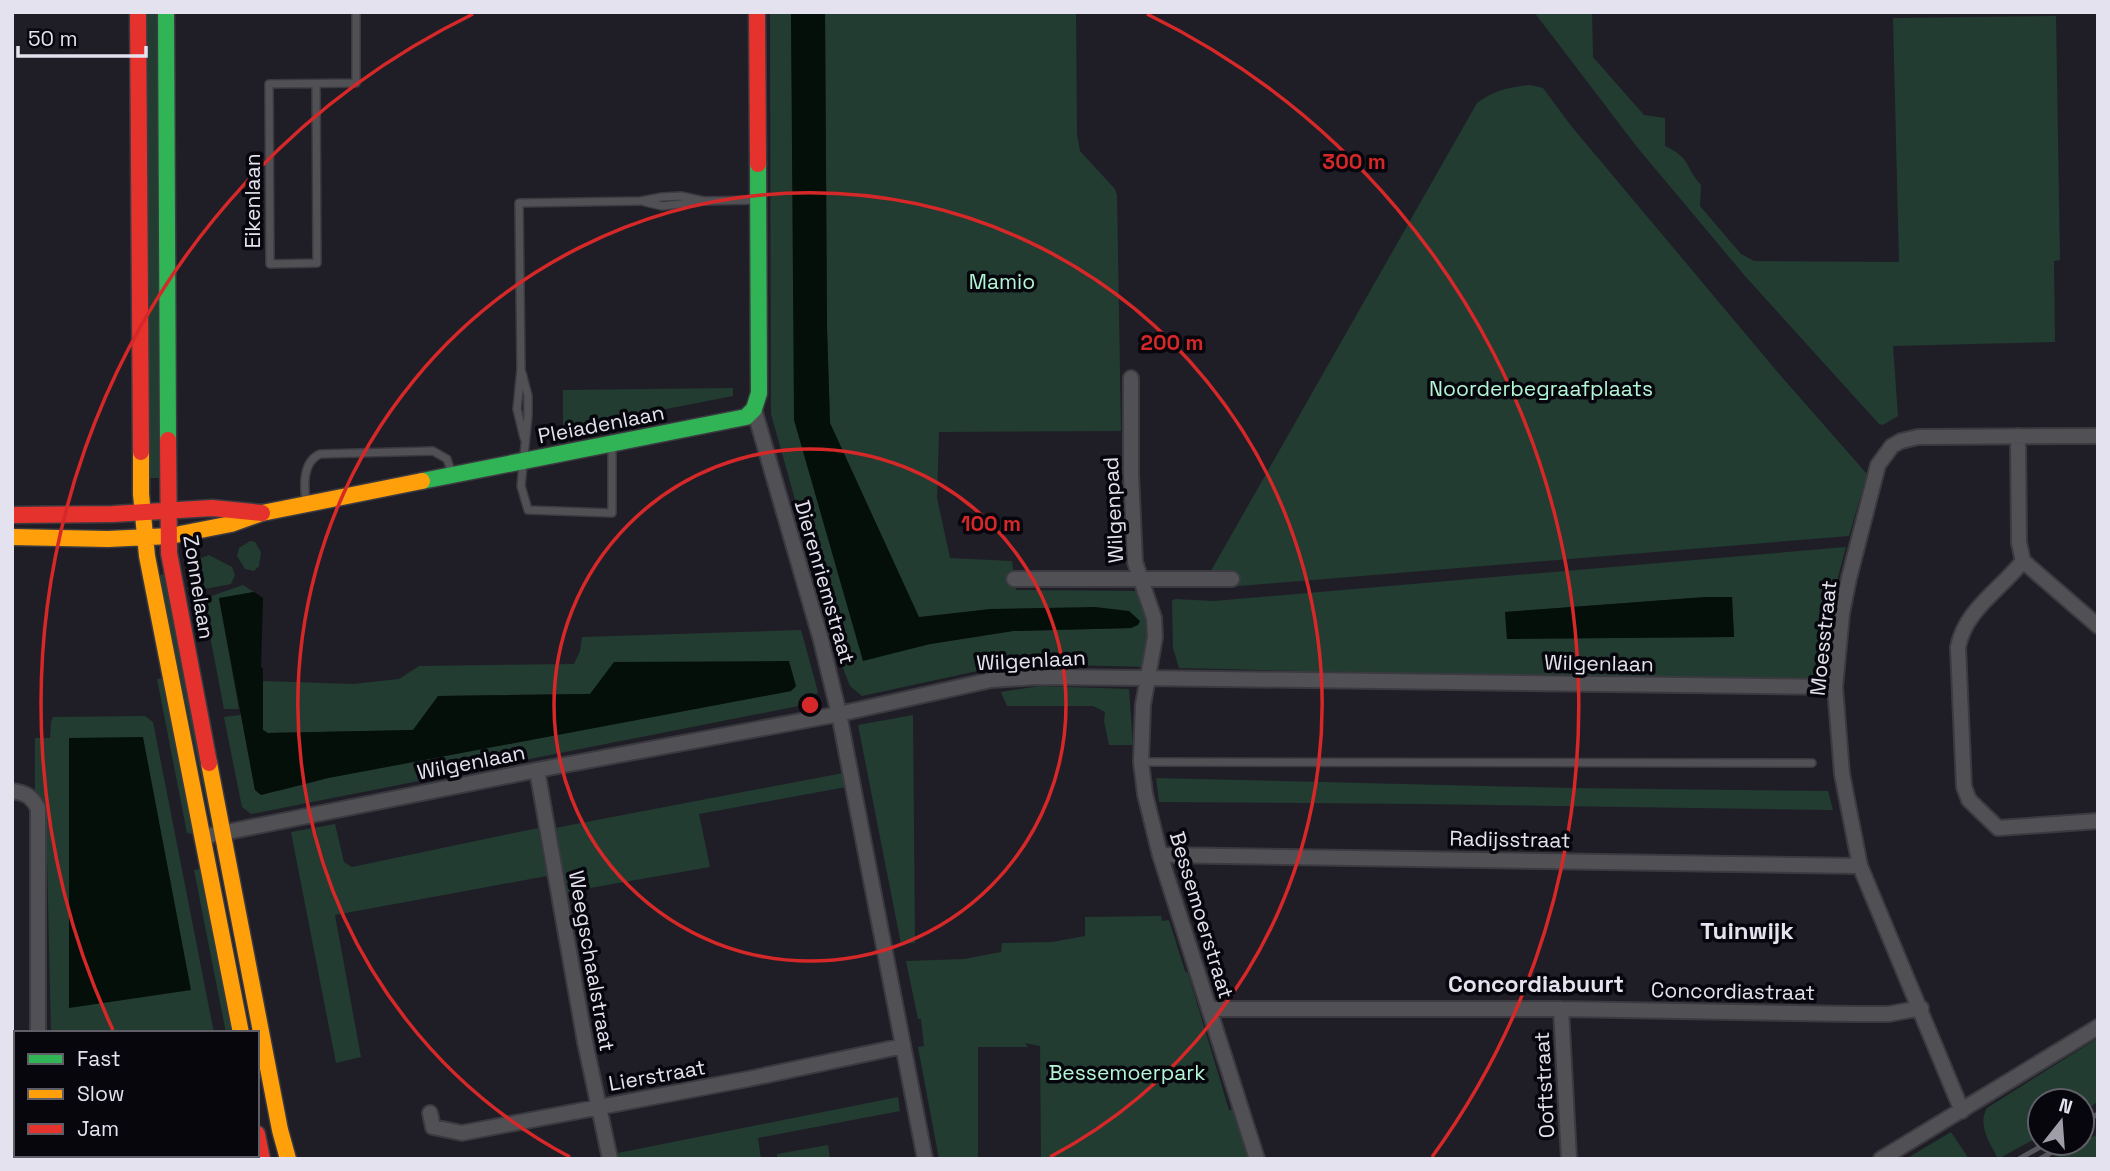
<svg xmlns="http://www.w3.org/2000/svg" width="2110" height="1171" font-family="'Space Grotesk',sans-serif">
<rect width="100%" height="100%" fill="#1f1e26"/>
<!-- green -->
<path fill="#223c31" fill-rule="evenodd" d="M 147,12 L 157,12 L 159,478 L 149,478 Z
M 770,12 L 791,12 L 794,287 L 863,660 L 930,644 L 1013,631 L 1131,628 L 991,609 L 919,618 L 830,423 L 827,328 L 825,12 L 1076,12 L 1077,134 L 1080,151 L 1115,189 L 1117,195 L 1121,431 L 939,432 L 937,498 L 950,558 L 1012,561 L 1016,590 L 1143,591 L 1153,594 L 1155,599 L 1155,643 L 1149,667 L 1026,664 L 991,668 L 862,696 L 850,686 L 841,663 L 771,414 Z
M 1534,12 L 1592,12 L 1593,57 L 1644,115 L 1665,118 L 1665,146 C 1691,158 1685,167 1701,185 L 1700,206 L 1741,254 L 1754,261 L 1899,262 L 1893,18 L 2056,16 L 2060,260 L 2054,261 L 2055,342 L 1893,346 L 1898,416 L 1883,425 L 1879,424 L 1745,276 L 1637,147 Z
M 1530,85 L 1543,88 L 1572,127 L 1780,375 L 1867,474 L 1849,536 L 1227,587 L 1204,583 L 1477,103 C 1494,90 1509,87 1530,85 Z
M 733,388 L 733,396 L 563,429 L 563,390 Z
M 250,541 L 255,542 L 261,552 L 259,566 L 254,571 L 245,569 L 237,556 L 239,548 Z
M 1846,547 L 1838,577 L 1820,683 L 1179,668 L 1173,648 L 1172,601 L 1175,599 L 1214,601 ZM 1706,597 L 1732,597 L 1734,637 L 1507,639 L 1506,612 Z
M 209,555 L 232,567 L 235,575 L 231,584 L 205,589 L 199,565 L 201,558 Z
M 165,574 L 211,818 L 210,819 L 159,575 Z
M 243,585 L 254,592 L 219,599 L 239,709 L 224,709 L 203,599 Z
M 801,630 L 818,692 L 809,704 L 251,814 L 242,807 L 224,717 L 241,715 L 255,790 L 278,791 L 328,778 L 791,691 L 439,696 L 413,730 L 267,733 L 263,730 L 263,681 L 353,684 L 399,679 L 419,666 L 574,664 L 580,651 L 582,637 Z
M 164,678 L 194,834 L 187,833 L 157,679 Z
M 1039,686 L 1129,689 L 1133,745 L 1109,745 L 1104,721 L 1105,712 L 1093,706 L 1007,706 L 1001,692 Z
M 913,715 L 915,943 L 901,944 L 858,725 Z
M 145,716 L 153,722 L 214,1033 L 51,1033 L 46,813 L 42,799 L 35,792 L 35,738 L 50,738 L 51,722 L 53,717 Z
M 843,773 L 846,787 L 699,814 L 710,867 L 567,892 L 555,828 Z
M 1156,778 L 1572,788 L 1828,791 L 1833,810 L 1420,804 L 1159,802 Z
M 335,824 L 344,862 L 352,867 L 538,828 L 547,876 L 335,915 L 361,1057 L 336,1063 L 291,832 Z
M 201,869 L 233,1033 L 226,1033 L 194,870 Z
M 1161,916 L 1162,921 L 1169,920 L 1185,971 L 1188,973 L 1229,1110 L 1235,1110 L 1251,1159 L 1041,1159 L 1040,1046 L 1025,1043 L 1028,1047 L 978,1047 L 978,1159 L 939,1159 L 918,1047 L 924,1046 L 921,1019 L 918,1019 L 906,961 L 964,959 L 1001,952 L 1002,943 L 1052,942 L 1085,936 L 1085,917 Z
M 2098,1038 L 2098,1102 L 2082,1111 L 2082,1101 L 2040,1101 L 2040,1136 L 1998,1159 C 1990,1143 1977,1125 1987,1108 Z
M 898,1097 L 900,1111 L 758,1138 L 761,1159 L 619,1159 L 618,1153 Z
M 1951,1132 L 1969,1159 L 1906,1159 Z
M 2098,1134 L 2098,1159 L 2053,1159 Z
M 828,1145 L 830,1159 L 777,1159 L 777,1154 Z
M 52,1155 L 238,1155 L 238,1159 L 52,1159 Z"/>
<!-- water -->
<path fill="#030f08" d="M 791,12 L 825,12 L 827,328 L 830,423 L 919,617 L 991,609 L 1095,607 L 1129,611 L 1140,621 L 1138,625 L 1131,628 L 1013,631 L 930,644 L 863,661 L 794,420 Z
M 254,592 L 263,598 L 261,667 L 263,668 L 263,730 L 268,733 L 413,730 L 438,696 L 590,694 L 614,662 L 789,661 L 796,686 L 791,691 L 328,778 L 261,795 L 255,790 L 219,598 Z
M 1706,597 L 1732,597 L 1734,637 L 1507,639 L 1505,612 Z
M 143,737 L 191,990 L 69,1008 L 69,738 Z"/>
<g fill="none" stroke-linecap="round" stroke-linejoin="round">
<!-- lane casing -->
<g stroke="#3b3a41" stroke-width="10">
<path id="lane" d="M 316,84 L 317,263 L 270,264 L 269,84 L 356,83 L 356,12
M 645,202 L 662,206 L 698,202
M 522,373 L 528,396 L 528,415 L 521,486 L 528,510 L 612,513 L 612,445
M 524,438 L 517,409 L 521,369 L 519,203 L 641,201 L 662,197 L 681,196 L 704,201 L 757,200
M 306,503 C 304,486 302,462 320,454 L 433,451 L 447,459 L 452,474
M 1142,762 L 1812,763"/>
</g>
<!-- street casing -->
<g stroke="#3b3a41" stroke-width="18">
<path id="street" d="M 1131,378 L 1131,475 L 1135,562 L 1154,618 L 1155,637 L 1143,705 L 1141,762 L 1145,794 L 1160,855 L 1257,1159
M 754,409 L 821,640 L 839,714 L 925,1159
M 2018,436 L 2019,543 L 2023,561
M 2023,561 C 2001,589 1965,610 1958,647 L 1964,787 L 1969,800 L 1998,828 L 2098,821
M 2023,561 L 2098,626
M 1014,579 L 1232,579
M 537,770 L 585,1042 L 610,1159
M 12,791 C 26,793 31,796 38,808 L 38,1033
M 202,837 L 537,770 L 839,714 L 991,680 L 1037,677 L 1146,678 L 1835,687
M 1160,855 L 1860,866
M 1209,1009 L 1561,1009 L 1856,1014 L 1889,1014 L 1921,1008
M 1561,1009 L 1569,1159
M 12,1103 L 16,1103
M 1962,1111 L 1860,866 L 1842,774 L 1835,687 L 1842,613 L 1849,578 L 1878,465 L 1892,446 L 1901,441 L 1918,437 L 2098,436
M 430,1113 L 433,1127 L 462,1133 L 748,1079 L 903,1046
M 37,1155 L 37,1159
M 1881,1159 L 2098,1027"/>
</g>
<!-- fast casing -->
<g stroke="#3b3a41" stroke-width="19">
<path id="fast" d="M 166,12 L 168,440
M 422,481 L 746,417 L 754,409 L 759,393 L 758,164"/>
</g>
<!-- slow casing -->
<g stroke="#3b3a41" stroke-width="19">
<path id="slow" d="M 141,452 L 141,494 L 147,556 L 241,1033
M 12,537 L 108,539 L 170,536 L 231,524 L 262,513 L 422,481
M 209,763 L 280,1130 L 288,1159"/>
</g>
<!-- jam casing -->
<g stroke="#3b3a41" stroke-width="19">
<path id="jam" d="M 138,12 L 141,452
M 757,12 L 758,164
M 168,440 L 169,553 L 209,763
M 12,515 L 113,514 L 212,508 L 262,513
M 257,1134 L 262,1159"/>
</g>
<!-- lane -->
<use href="#lane" stroke="#515155" stroke-width="7"/>
<!-- street -->
<use href="#street" stroke="#515155" stroke-width="14"/>
<!-- fast -->
<use href="#fast" stroke="#30b455" stroke-width="16"/>
<!-- slow -->
<use href="#slow" stroke="#ff9f0a" stroke-width="16"/>
<!-- jam -->
<use href="#jam" stroke="#e5322d" stroke-width="16"/>
<!-- rail -->
<path stroke="#56565b" stroke-width="5" d="M 2082,1123 L 2098,1114
M 2019,1159 L 2047,1143
M 2040,1159 L 2068,1143"/>
</g>
<!-- distance rings -->
<g fill="none" stroke="#d62828" stroke-width="3.5">
<circle cx="810" cy="705" r="256"/>
<path d="M570 1157A512 512 0 1 1 1050 1157"/>
<path d="M113 1030A769 769 0 0 1 473 14M1147 14A769 769 0 0 1 1432 1157"/>
</g>
<g text-anchor="middle" dominant-baseline="central" stroke-width="7" stroke-linejoin="round" paint-order="stroke">
<!-- street labels -->
<g font-size="21" fill="#e4e2ee" stroke="#07060d">
<text transform="translate(252 201) rotate(-90)">Eikenlaan</text>
<text transform="translate(601 424) rotate(-11)">Pleiadenlaan</text>
<text transform="translate(1113 510) rotate(-93)">Wilgenpad</text>
<text transform="translate(825 582) rotate(74)">Dierenriemstraat</text>
<text transform="translate(199 587) rotate(81)">Zonnelaan</text>
<text transform="translate(1823 638) rotate(-84)">Moesstraat</text>
<text transform="translate(1031 660) rotate(-3)">Wilgenlaan</text>
<text transform="translate(1599 663) rotate(1)">Wilgenlaan</text>
<text transform="translate(471 762) rotate(-11)">Wilgenlaan</text>
<text transform="translate(1510 839) rotate(1)">Radijsstraat</text>
<text transform="translate(1202 915) rotate(73)">Bessemoerstraat</text>
<text transform="translate(592 961) rotate(80)">Weegschaalstraat</text>
<text transform="translate(1733 991) rotate(1)">Concordiastraat</text>
<text transform="translate(657 1075) rotate(-10)">Lierstraat</text>
<text transform="translate(1544 1085) rotate(-93)">Ooftstraat</text>
</g>
<!-- park labels -->
<g font-size="21" fill="#b3f6d6" stroke="#07060d">
<text x="1002" y="281">Mamio</text>
<text x="1541" y="388">Noorderbegraafplaats</text>
<text x="1127" y="1072">Bessemoerpark</text>
</g>
<!-- neighbourhood labels -->
<g font-size="23" font-weight="bold" fill="#e4e2ee" stroke="#07060d">
<text x="1536" y="984">Concordiabuurt</text>
</g>
<!-- quarter labels -->
<g font-size="24" font-weight="bold" fill="#e4e2ee" stroke="#07060d">
<text x="1747" y="930">Tuinwijk</text>
</g>
</g>
<circle cx="810" cy="705" r="10" fill="#d62828" stroke="#07060d" stroke-width="3.5"/>
<g font-size="21" text-anchor="middle" font-weight="bold" fill="#d62828" stroke="#07060d" stroke-width="7" stroke-linejoin="round" paint-order="stroke">
<text x="1354" y="169">300 m</text>
<text x="1172" y="350">200 m</text>
<text x="991" y="531">100 m</text>
</g>
<!-- border -->
<rect width="2110" height="1171" fill="none" stroke="#e4e2ee" stroke-width="28"/>
<!-- legend -->
<rect x="14" y="1031" width="245" height="126" fill="#07060d" stroke="#5f5e67" stroke-width="2"/>
<rect x="28" y="1054" width="35" height="10" fill="#30b455" stroke="#5f5e67" stroke-width="2"/>
<text x="77" y="1066" font-size="21" fill="#e4e2ee">Fast</text>
<rect x="28" y="1089" width="35" height="10" fill="#ff9f0a" stroke="#5f5e67" stroke-width="2"/>
<text x="77" y="1101" font-size="21" fill="#e4e2ee">Slow</text>
<rect x="28" y="1124" width="35" height="10" fill="#e5322d" stroke="#5f5e67" stroke-width="2"/>
<text x="77" y="1136" font-size="21" fill="#e4e2ee">Jam</text>
<!-- north arrow -->
<g transform="translate(2061 1122) rotate(17)"><circle r="33" fill="#07060d" stroke="#5f5e67" stroke-width="2"/>
<path d="M0-5L12 26L0 18L-12 26Z" fill="#9f9da8"/>
<text y="-10" font-size="19" font-weight="bold" text-anchor="middle" fill="#e4e2ee">N</text>
</g>
<!-- scale -->
<path d="M18 46v10h128v-10" fill="none" stroke="#e4e2ee" stroke-width="3.5"/>
<text x="28" y="46" font-size="21" fill="#e4e2ee" stroke="#07060d" stroke-width="5" paint-order="stroke">50 m</text>
</svg>
